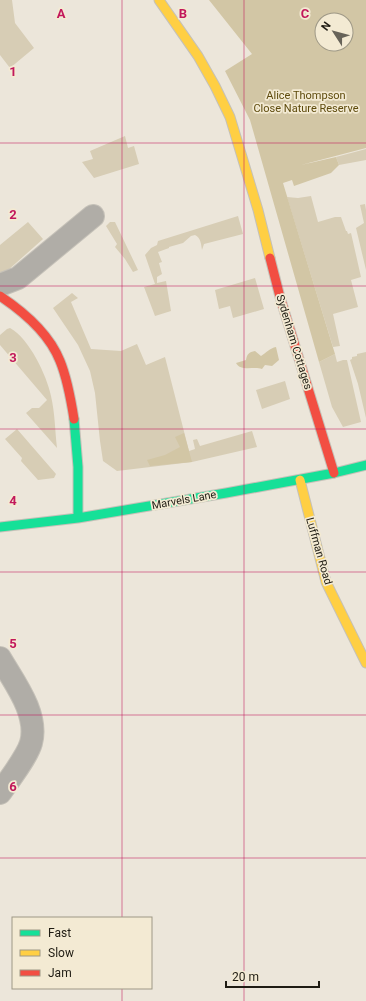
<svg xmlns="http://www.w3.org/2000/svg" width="366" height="1001" font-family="Roboto,sans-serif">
<rect width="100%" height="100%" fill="#ece6da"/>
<!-- green -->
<path fill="#d7cdb5" d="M 0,0 L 12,0 L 15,23 L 34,48 L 10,68 L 0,55 Z
M 125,136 L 128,148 L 134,146 L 139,164 L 94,178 L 82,162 L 93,159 L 90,151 Z
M 366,149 L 366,160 L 339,165 L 336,157 Z
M 311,196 L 318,222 L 335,217 L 341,217 L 346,231 L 347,231 L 348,234 L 351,233 L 361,277 L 351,280 L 358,307 L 333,314 L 340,346 L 333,347 L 287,197 L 298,198 Z
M 365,204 L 366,210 L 366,270 L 356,228 L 364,223 L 360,205 Z
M 238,216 L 243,234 L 204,244 L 202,250 C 201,244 201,238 195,235 L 191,236 L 183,243 L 169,247 L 169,248 L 158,252 L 162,262 L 159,263 L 162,274 L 157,277 L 157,283 L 166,281 L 171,311 L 155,316 L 144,287 L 155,284 L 145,255 L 151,248 L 157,245 L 158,241 Z
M 28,222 L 43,239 L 7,271 L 2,273 L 0,272 L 0,245 Z
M 110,222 L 115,222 L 138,270 L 133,272 L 125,259 L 115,247 L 117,244 L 106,226 Z
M 255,278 L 264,309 L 233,318 L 230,306 L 219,309 L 215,290 Z
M 72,293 L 78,298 L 71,302 L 91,349 L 121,351 L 137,344 L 146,365 L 165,357 L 189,451 L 195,449 L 193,440 L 197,439 L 200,446 L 252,431 L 257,447 L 192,462 L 117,471 L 103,461 L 100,441 L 95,393 L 90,371 L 78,345 L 53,308 Z
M 10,328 C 29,338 47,376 51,396 C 55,413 55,431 57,448 L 26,413 L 32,408 L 39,408 L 47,400 L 0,345 L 0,335 L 7,329 Z
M 366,352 L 366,418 L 358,384 L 350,360 L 352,359 L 352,357 L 357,356 L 357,354 Z
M 335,354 L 337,362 L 343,360 L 347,360 L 361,422 L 343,427 L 332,407 L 319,362 Z
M 285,381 L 290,399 L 262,409 L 256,390 Z
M 17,429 L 56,474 L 54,478 L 38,480 L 21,461 L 22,458 L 5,439 Z"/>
<!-- forest -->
<path fill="#d2c6a5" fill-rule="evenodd" d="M 209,0 L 366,0 L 366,148 L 301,165 L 336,157 L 339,165 L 331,173 L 294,186 L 292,180 L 283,183 L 335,354 L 319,362 L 250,120 L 225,71 L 252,54 ZM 322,20 L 346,20 L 346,44 L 322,44 Z
M 276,347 L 279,360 L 272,366 L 265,365 L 262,369 C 254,366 241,372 236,363 L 246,360 C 247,354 249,352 255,351 L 261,356 C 266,353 270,348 276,347 Z
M 184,433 L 192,462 L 150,466 L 147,460 L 165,455 L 180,447 L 175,437 Z"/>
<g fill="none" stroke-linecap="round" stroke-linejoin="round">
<!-- street casing -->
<g stroke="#c5c1b8" stroke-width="24">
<path id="street" d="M 0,285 L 18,278 L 93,216
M 0,658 C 14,682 39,714 31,743 C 27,757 9,780 0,793"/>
</g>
<!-- fast casing -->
<g stroke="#c5c1b8" stroke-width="11">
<path id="fast" d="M 74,419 L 78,467 L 78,518
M 0,527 L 78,518 L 226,493 L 334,473 L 366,465"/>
</g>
<!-- slow casing -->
<g stroke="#c5c1b8" stroke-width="11">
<path id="slow" d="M 159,0 L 198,56 L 215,86 L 230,117 L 258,210 L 270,258
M 300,480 L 326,582 L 366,663"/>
</g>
<!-- jam casing -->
<g stroke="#c5c1b8" stroke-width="11">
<path id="jam" d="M 270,258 L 280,297 L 334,473
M 0,296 C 24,312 49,333 60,361 C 67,378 71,400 74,419"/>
</g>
<!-- street -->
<use href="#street" stroke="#b0ada7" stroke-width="22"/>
<!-- fast -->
<use href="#fast" stroke="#16e098" stroke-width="9"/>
<!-- slow -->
<use href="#slow" stroke="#ffcf43" stroke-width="9"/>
<!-- jam -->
<use href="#jam" stroke="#f24e42" stroke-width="9"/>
</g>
<!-- grid -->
<path fill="none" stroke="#c2185b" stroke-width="1" stroke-opacity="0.55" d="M 122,0 L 122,918M 244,0 L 244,1001M 0,143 L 366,143M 0,286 L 366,286M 0,429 L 366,429M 0,572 L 366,572M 0,715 L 366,715M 0,858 L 366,858M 122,988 L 122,1001"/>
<g text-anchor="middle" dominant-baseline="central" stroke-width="3.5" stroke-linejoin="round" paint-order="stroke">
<!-- park labels -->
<g font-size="11" fill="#5e4b0d" stroke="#f3ead3">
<text x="306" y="95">Alice Thompson<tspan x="306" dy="13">Close Nature Reserve</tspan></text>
</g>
<!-- street labels -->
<g font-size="11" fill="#1f1c13" stroke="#f3ead3">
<text transform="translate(294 342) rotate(73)">Sydenham Cottages</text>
<text transform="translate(184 500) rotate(-10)">Marvels Lane</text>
<text transform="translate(319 551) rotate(74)">Luffman Road</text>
</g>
</g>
<g font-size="13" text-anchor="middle" font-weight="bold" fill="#c2185b" stroke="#f3ead3" stroke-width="3.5" stroke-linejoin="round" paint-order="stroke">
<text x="61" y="18">A</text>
<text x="183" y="18">B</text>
<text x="305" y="18">C</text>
<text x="13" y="76">1</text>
<text x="13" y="219">2</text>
<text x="13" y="362">3</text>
<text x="13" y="505">4</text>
<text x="13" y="648">5</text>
<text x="13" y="791">6</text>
</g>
<!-- legend -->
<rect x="12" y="917" width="140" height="72" fill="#f3ead3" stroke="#9e9886"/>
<rect x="20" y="930" width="20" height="6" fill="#16e098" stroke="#9e9886"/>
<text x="48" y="937" font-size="12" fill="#1f1c13">Fast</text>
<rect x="20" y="950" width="20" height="6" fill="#ffcf43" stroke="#9e9886"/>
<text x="48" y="957" font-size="12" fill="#1f1c13">Slow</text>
<rect x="20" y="970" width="20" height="6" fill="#f24e42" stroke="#9e9886"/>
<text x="48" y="977" font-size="12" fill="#1f1c13">Jam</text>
<!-- north arrow -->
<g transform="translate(334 32) rotate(306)"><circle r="19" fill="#f3ead3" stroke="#9e9886"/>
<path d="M0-3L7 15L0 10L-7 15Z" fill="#676359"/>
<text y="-6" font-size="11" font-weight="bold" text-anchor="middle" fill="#1f1c13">N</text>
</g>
<!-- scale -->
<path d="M226 981v6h93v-6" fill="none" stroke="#1f1c13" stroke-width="2"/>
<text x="232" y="981" font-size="12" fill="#1f1c13" stroke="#f3ead3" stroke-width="3" paint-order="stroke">20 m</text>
</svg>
